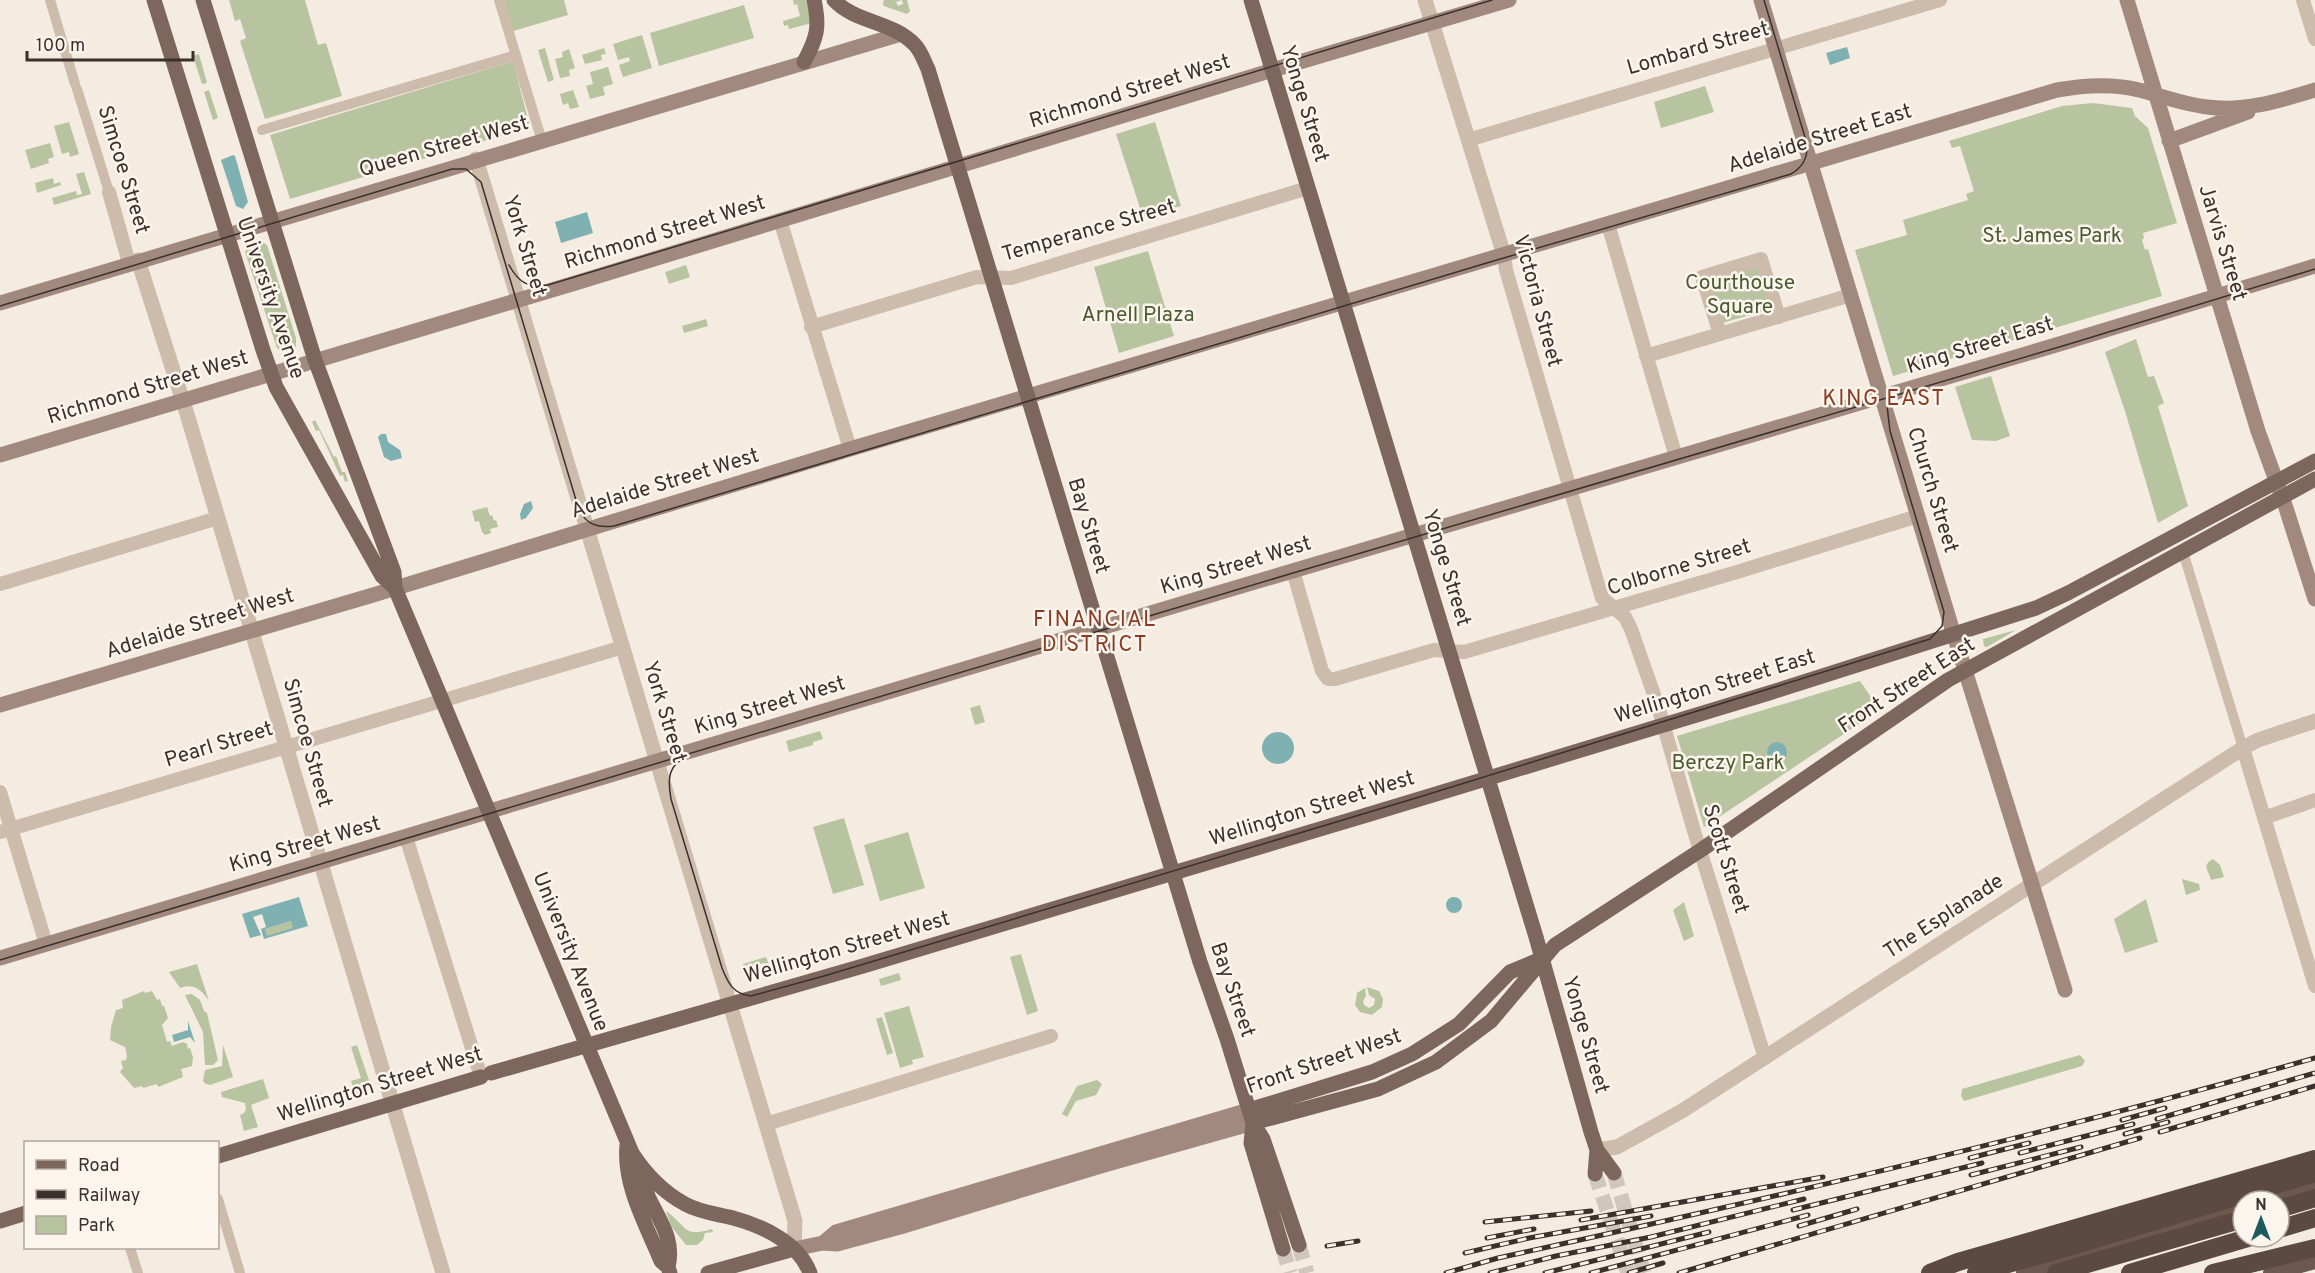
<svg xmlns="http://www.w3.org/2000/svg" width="2315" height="1273" font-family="Overpass,sans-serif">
<rect width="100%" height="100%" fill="#f4ebe1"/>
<!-- green -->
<path fill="#b8c4a0" d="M 229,0 L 305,0 L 318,45 L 326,43 L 342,96 L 265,119 L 240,41 L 246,38 L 240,19 L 235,21 Z
M 504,0 L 564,0 L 568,15 L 513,31 Z
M 793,0 L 806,0 L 812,23 L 789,29 L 788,25 L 784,26 L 783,21 L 800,16 L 797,4 L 794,5 Z
M 902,0 L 907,0 L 910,11 L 907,14 L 884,6 L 883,4 L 884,0 L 902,0 L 896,2 L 898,6 L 903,4 Z
M 744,5 L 754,38 L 659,66 L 650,33 Z
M 642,35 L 652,68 L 623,77 L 619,65 L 630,61 L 629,57 L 618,60 L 613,44 Z
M 545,48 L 554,80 L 548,82 L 538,50 Z
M 604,48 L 606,54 L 601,55 L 602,60 L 585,64 L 582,55 Z
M 569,49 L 575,68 L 569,70 L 570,76 L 560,78 L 555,59 L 563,57 L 562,52 Z
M 199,54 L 207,83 L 202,84 L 193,56 Z
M 513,61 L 530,127 L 290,199 L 270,135 Z
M 608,67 L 613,84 L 603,87 L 605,95 L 590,99 L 586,86 L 593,84 L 590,72 Z
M 1705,86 L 1714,112 L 1661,128 L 1654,102 Z
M 209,90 L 218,118 L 213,120 L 204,92 Z
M 573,90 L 579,107 L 570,109 L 568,103 L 563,105 L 560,94 Z
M 2093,103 L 2132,108 L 2135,116 L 2148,128 L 2177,223 L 2143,233 L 2144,238 L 2142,240 L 2145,250 L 2148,249 L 2162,296 L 1893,376 L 1855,250 L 1907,235 L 1903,220 L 1968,200 L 1966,194 L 1974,191 L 1960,146 L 1952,148 L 1949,141 L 2062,106 Z
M 69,122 L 79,154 L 70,157 L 69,152 L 62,154 L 54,126 Z
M 1155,122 L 1181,206 L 1143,217 L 1116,134 Z
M 50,143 L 54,157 L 48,159 L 49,163 L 31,169 L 25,150 Z
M 84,172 L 91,194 L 54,205 L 52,198 L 76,191 L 77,195 L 82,194 L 76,174 Z
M 53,178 L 54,184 L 60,182 L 61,185 L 37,193 L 35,183 Z
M 258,239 L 267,245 L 296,338 L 296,346 L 288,354 L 282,353 L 277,348 L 245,252 L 249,242 Z
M 1148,251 L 1174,336 L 1119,353 L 1094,267 Z
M 686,265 L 690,277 L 669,284 L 665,272 Z
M 1757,266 L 1771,309 L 1722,323 L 1708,281 Z
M 706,319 L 708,326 L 684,333 L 682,326 Z
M 2136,339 L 2148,377 L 2154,376 L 2164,403 L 2158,406 L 2188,506 L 2158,523 L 2125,411 L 2105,352 Z
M 1991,376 L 2010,436 L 1996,441 L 1972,440 L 1955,387 Z
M 315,420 L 334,457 L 336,456 L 342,472 L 345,472 L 348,481 L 345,482 L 343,475 L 340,476 L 319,430 L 316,431 L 312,422 Z
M 487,507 L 490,516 L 492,515 L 494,521 L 496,520 L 498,527 L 490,529 L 491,533 L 485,535 L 482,532 L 479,521 L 475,522 L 472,511 Z
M 2016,630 L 1987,647 L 1984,646 L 1983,639 Z
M 1860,681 L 1880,710 L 1704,827 L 1677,736 Z
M 980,705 L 985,722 L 975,725 L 970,708 Z
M 820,731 L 823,739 L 813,742 L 813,745 L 789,752 L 786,741 Z
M 844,818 L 864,885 L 833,894 L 813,827 Z
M 908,832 L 925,888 L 880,901 L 864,845 Z
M 2213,859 L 2220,865 L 2224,877 L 2211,880 C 2209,871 2201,865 2213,859 Z
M 2182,879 L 2199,884 L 2200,890 L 2186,895 Z
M 2146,899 L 2158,942 L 2125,953 L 2114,919 Z
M 1684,902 L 1694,936 L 1684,941 L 1673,910 Z
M 291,921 L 294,928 L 267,937 L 265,929 Z
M 1021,954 L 1038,1011 L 1027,1015 L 1010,957 Z
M 766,957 L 772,973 L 752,979 L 751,976 L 766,971 L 764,963 L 745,969 L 743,964 Z
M 197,964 L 209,1001 C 201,990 195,983 180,988 L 169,972 Z
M 899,973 L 901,980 L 881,986 L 879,979 Z
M 1367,987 L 1379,991 L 1383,999 L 1382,1007 L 1372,1015 L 1360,1012 L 1355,1005 L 1357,993 L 1365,988 L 1366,996 L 1363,1001 L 1364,1005 L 1369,1008 L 1374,1005 L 1375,999 L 1369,995 Z
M 144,991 L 145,993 L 152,991 L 157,1000 L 160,999 L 162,1006 L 164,1006 L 168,1018 L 162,1025 L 167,1042 L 170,1041 L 172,1046 L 183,1042 L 187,1044 L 188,1049 L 190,1048 L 193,1057 L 192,1066 L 181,1069 L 183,1077 L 158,1087 L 157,1084 L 143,1088 L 142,1086 L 134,1088 L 120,1072 L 123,1068 L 121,1061 L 126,1060 L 127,1056 L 125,1047 L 110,1040 L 111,1027 L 116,1010 L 123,1008 L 122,1000 Z
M 192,994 L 200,1000 L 204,1011 L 207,1013 L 218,1060 L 213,1065 L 205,1065 L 203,1032 L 185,995 Z
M 909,1006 L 924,1057 L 912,1060 L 913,1064 L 900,1068 L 884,1013 Z
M 882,1017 L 893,1053 L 887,1055 L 876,1019 Z
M 223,1045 L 233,1077 L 210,1085 L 206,1084 L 203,1081 L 205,1070 L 222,1066 Z
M 357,1045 L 370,1083 L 361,1086 L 363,1095 L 324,1107 L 320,1090 L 324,1101 L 354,1091 L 351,1081 L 361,1078 L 351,1047 Z
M 2080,1055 L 2085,1061 L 2082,1066 L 1964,1101 L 1961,1096 L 1962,1089 Z
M 263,1079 L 269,1098 L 251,1105 L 258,1127 L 244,1131 L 240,1115 L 244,1113 L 246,1109 L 245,1103 L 222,1097 L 221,1092 Z
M 1097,1080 L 1102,1084 L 1096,1095 L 1076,1101 L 1067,1117 L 1062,1114 L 1077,1086 Z
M 666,1211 C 687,1226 683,1238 712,1229 L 713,1232 L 705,1233 L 703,1240 L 697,1245 L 686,1245 L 671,1226 Z"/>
<!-- water -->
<path fill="#7fb0b2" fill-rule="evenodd" d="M 1847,47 L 1850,58 L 1830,65 L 1826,53 Z
M 233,155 L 235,156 L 248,202 L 243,209 L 236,206 L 221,160 Z
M 587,212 L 593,233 L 561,243 L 555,222 Z
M 381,434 L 386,434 L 388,442 L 400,450 L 402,458 L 391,461 L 384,457 L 378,437 Z
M 531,501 L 533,508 L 526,518 L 521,520 L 520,514 L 524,504 Z
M1262 748a16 16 0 1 1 32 0a16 16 0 1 1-32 0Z
M1767 752a10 10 0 1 1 20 0a10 10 0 1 1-20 0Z
M 299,897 L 308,926 L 264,939 L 261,929 L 266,927 L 262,914 L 253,917 L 261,935 L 250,938 L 242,914 ZM 291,921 L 293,928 L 267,936 L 265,929 Z
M1446 905a8 8 0 1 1 16 0a8 8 0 1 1-16 0Z
M 188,1021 L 195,1043 L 190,1037 L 174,1042 L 172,1035 L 188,1030 Z"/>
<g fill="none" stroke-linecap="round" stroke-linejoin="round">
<!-- primary-tunnel -->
<path stroke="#cfc6bd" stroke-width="15" stroke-dasharray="15 8" stroke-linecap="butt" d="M 1614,1173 L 1644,1273
M 1595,1174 L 1628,1273
M 1299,1245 L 1307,1273
M 1283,1249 L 1290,1273"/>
<!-- pedestrian -->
<path stroke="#cdbbac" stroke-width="10" d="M 50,0 L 75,84
M 499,0 L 542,141
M 77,89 L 109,192
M 262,130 L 516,55
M 2183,552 L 2243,748
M 218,1199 L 240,1273
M 130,1248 L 138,1273"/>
<!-- minor -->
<path stroke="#cdbbac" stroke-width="14" d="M 2303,0 L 2315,39
M 1468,140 L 1940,0
M 109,192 L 129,263
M 780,220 L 850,449
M 1608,224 L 1676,457
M 1504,255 L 1506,270 L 1602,598 L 1625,617 L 1631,629 L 1658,706 L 1694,831 L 1765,1058
M 811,327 L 977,277 L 1011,278 L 1308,188
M 1720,334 L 1702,277 L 1761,259 L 1779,317
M 1646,356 L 1851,295
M 1293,571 L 1322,671 L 1328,679 L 1335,679 L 1434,650 L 1464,652 L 1737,572 L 1918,516
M 0,584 L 218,518
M 2243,748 L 2315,986
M 0,792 L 46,944
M 2264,818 L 2315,800
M 0,832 L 623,647
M 406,837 L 481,1077
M 766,1124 L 1051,1036"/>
<!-- tertiary -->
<path stroke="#cdbbac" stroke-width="15" d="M 1425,0 L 1504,255
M 476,159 L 795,1221 L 794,1249
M 138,260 L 187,414 L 443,1273
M 1597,1150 L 1617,1147 L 1682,1111 L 2243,748 L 2258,740 L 2315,721"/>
<!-- secondary -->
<path stroke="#a18a7d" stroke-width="15" d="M 1761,0 L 1954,635 L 2065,990
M 2127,0 L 2258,431 L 2286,508 L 2315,599
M 2169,141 L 2248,112
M 0,303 L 901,34
M 0,455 L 572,284 L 1286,66 L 1509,0
M 0,705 L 373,595 L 850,449 L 2057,90 C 2085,85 2112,83 2139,90 C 2162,96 2183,104 2207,107 C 2244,112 2279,101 2315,90
M 0,958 L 1201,598 L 2066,342 L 2315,266
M 823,1243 L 836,1232 L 1249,1110
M 794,1249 L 823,1243 L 837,1244 L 900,1227 L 1104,1165 L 1253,1123"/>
<!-- primary -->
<path stroke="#7d675c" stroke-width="15" d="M 154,0 L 263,350 L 276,387 L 382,576 L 395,588 L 400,600 L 632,1153 C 645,1173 663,1192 685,1204 C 699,1212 717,1214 733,1218 C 763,1226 799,1243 810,1273
M 203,0 L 315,360 L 394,572 L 395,588
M 834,0 C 855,23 893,21 915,45 C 921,51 924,61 928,69 L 1200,962 L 1227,1039 L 1253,1123 L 1263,1139 L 1299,1245
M 1251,0 L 1536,937 L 1591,1132 L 1597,1150 L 1614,1173
M 804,62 C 817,38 820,27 814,0
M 491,1073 L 863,966 L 1370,814 L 1769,693 L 2036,608 L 2068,593 L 2315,461
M 1249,1110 L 1372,1072 L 1412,1054 L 1459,1024 L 1510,972 L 1541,959
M 1253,1123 L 1378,1089 L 1436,1062 L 1491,1021 L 1555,945 L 1701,850 L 1948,680 L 2315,479
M 1253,1123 L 1251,1143 L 1283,1249
M 627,1145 C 623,1185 646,1224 661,1261 L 668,1267 L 670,1273
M 218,1156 L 481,1077
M 641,1168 C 643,1178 645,1187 648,1196 C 659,1220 675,1239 668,1267
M 1595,1174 L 1597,1150
M 0,1221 L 26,1213
M 708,1273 L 794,1249"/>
<!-- trunk -->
<path stroke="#6c584f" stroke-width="16" d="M 2269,1201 L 2315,1187
M 2024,1273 L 2243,1209
M 2271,1273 L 2315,1261"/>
<!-- motorway -->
<path stroke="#5c4a42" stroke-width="18" d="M 2279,1209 L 2315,1198
M 2279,1229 L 2315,1218
M 2076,1245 L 2315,1173
M 1930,1273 L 1958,1262 L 2315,1159
M 2056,1273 L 2243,1219
M 2130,1273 L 2251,1237
M 2213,1273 L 2315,1248"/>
<!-- tram -->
<path stroke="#3b302b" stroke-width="1.5" d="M 509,265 C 519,283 528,288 548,285 L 1492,0
M 0,306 L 452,169 L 466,169 L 481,182 L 579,510 C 587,525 598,528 614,526 L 1490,262 L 1791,174 C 1803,167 1808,158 1807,144 L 1764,0
M 684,758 C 667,767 668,782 671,799 L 722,968 C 728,983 733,994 751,996 L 824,976 L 1416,798 L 1930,639 L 1942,626 L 1944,612 L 1890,431 L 1887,406 L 1894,394
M 0,960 L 1293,573 L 2066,345 L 2315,269"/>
<!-- rail casing -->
<g stroke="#3b302b" stroke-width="5">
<path id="rail" d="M 2157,1119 L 2315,1073
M 2122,1120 L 2165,1108
M 2160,1132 L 2315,1086
M 2125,1134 L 2168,1122
M 2020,1153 L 2133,1124
M 1970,1158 L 2029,1143
M 1971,1175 L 2081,1147
M 1793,1210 L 1982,1163
M 1581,1220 L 1823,1177
M 1485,1222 L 1591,1211
M 1799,1226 L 1857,1209
M 1487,1238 L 1534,1229
M 1327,1246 L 1358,1241
M 1465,1253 L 1529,1238 L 1651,1216
M 1446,1273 L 1498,1258 C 1772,1198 2045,1135 2315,1058
M 1490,1273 L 1556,1256 L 1651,1237 L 1804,1199
M 1545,1273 L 1709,1232
M 1591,1273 L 1808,1215
M 1629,1273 L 1663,1263
M 1679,1273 L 2140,1138"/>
</g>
<!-- rail -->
<use href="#rail" stroke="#fbf5ee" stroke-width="3" stroke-dasharray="9" stroke-linecap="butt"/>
<!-- motorway-bridge -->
<path stroke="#5c4a42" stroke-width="18" d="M 1976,1273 L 2076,1245"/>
</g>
<g text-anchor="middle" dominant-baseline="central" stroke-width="5" stroke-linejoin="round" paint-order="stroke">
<!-- street labels -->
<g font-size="21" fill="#3b302b" stroke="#fbf5ee">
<text transform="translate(1698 49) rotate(-16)">Lombard Street</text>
<text transform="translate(1130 92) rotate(-17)">Richmond Street West</text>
<text transform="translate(1304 104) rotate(73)">Yonge Street</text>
<text transform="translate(1820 139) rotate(-17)">Adelaide Street East</text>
<text transform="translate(444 147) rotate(-16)">Queen Street West</text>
<text transform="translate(123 170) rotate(73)">Simcoe Street</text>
<text transform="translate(1089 231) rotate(-16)">Temperance Street</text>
<text transform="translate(665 233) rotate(-17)">Richmond Street West</text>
<text transform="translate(2222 243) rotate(73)">Jarvis Street</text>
<text transform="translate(524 246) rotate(73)">York Street</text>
<text transform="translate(270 298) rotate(71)">University Avenue</text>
<text transform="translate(1537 301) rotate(75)">Victoria Street</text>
<text transform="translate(1980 346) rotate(-17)">King Street East</text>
<text transform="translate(148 388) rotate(-17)">Richmond Street West</text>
<text transform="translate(665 484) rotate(-17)">Adelaide Street West</text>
<text transform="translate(1932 490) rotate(73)">Church Street</text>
<text transform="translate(1088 526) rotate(73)">Bay Street</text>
<text transform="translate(1236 566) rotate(-17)">King Street West</text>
<text transform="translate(1446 568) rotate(73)">Yonge Street</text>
<text transform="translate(1679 568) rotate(-17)">Colborne Street</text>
<text transform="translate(200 624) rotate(-17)">Adelaide Street West</text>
<text transform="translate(1907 686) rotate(-33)">Front Street East</text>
<text transform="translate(1715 687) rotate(-17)">Wellington Street East</text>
<text transform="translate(770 706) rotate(-17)">King Street West</text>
<text transform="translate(664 712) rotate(73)">York Street</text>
<text transform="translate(307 743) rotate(74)">Simcoe Street</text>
<text transform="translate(219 745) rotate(-17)">Pearl Street</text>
<text transform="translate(1312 809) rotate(-17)">Wellington Street West</text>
<text transform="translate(305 845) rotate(-16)">King Street West</text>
<text transform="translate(1725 859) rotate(73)">Scott Street</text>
<text transform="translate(1944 917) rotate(-33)">The Esplanade</text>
<text transform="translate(847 948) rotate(-16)">Wellington Street West</text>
<text transform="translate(570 952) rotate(68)">University Avenue</text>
<text transform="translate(1232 990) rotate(71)">Bay Street</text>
<text transform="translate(1585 1035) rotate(74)">Yonge Street</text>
<text transform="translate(1324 1062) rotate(-19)">Front Street West</text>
<text transform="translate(380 1085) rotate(-17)">Wellington Street West</text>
</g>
<!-- park labels -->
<g font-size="21" fill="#4a5a2e" stroke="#fbf5ee">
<text x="2052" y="236">St. James Park</text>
<text x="1740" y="283">Courthouse<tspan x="1740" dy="24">Square</tspan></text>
<text x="1138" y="315">Arnell Plaza</text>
<text x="1728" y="763">Berczy Park</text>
</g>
<!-- neighbourhood labels -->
<g font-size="22" letter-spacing="1.5" fill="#8c3b22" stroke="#fbf5ee">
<text x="1884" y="399">KING EAST</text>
<text x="1095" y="620">FINANCIAL<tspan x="1095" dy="25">DISTRICT</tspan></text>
</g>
</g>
<!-- legend -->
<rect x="24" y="1141" width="195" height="108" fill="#fbf5ee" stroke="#aea6a0" stroke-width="1.5"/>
<rect x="36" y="1160" width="30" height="9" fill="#7d675c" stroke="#aea6a0" stroke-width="1.5"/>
<text x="78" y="1171" font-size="18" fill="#3b302b">Road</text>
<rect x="36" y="1190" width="30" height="9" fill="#3b302b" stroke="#aea6a0" stroke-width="1.5"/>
<text x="78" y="1201" font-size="18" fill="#3b302b">Railway</text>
<rect x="36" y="1216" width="30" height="18" fill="#b8c4a0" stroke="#aea6a0" stroke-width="1.5"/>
<text x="78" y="1231" font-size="18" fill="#3b302b">Park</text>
<!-- north arrow -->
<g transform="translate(2261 1219)"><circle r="28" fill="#fbf5ee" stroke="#aea6a0" stroke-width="1.5"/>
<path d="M0-4.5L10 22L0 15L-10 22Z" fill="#1f5a5e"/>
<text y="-9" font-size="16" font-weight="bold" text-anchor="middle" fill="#3b302b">N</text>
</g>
<!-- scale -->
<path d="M27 51v9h166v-9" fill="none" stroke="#3b302b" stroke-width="3"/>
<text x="36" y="51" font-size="18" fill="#3b302b" stroke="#fbf5ee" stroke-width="4.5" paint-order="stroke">100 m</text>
</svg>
